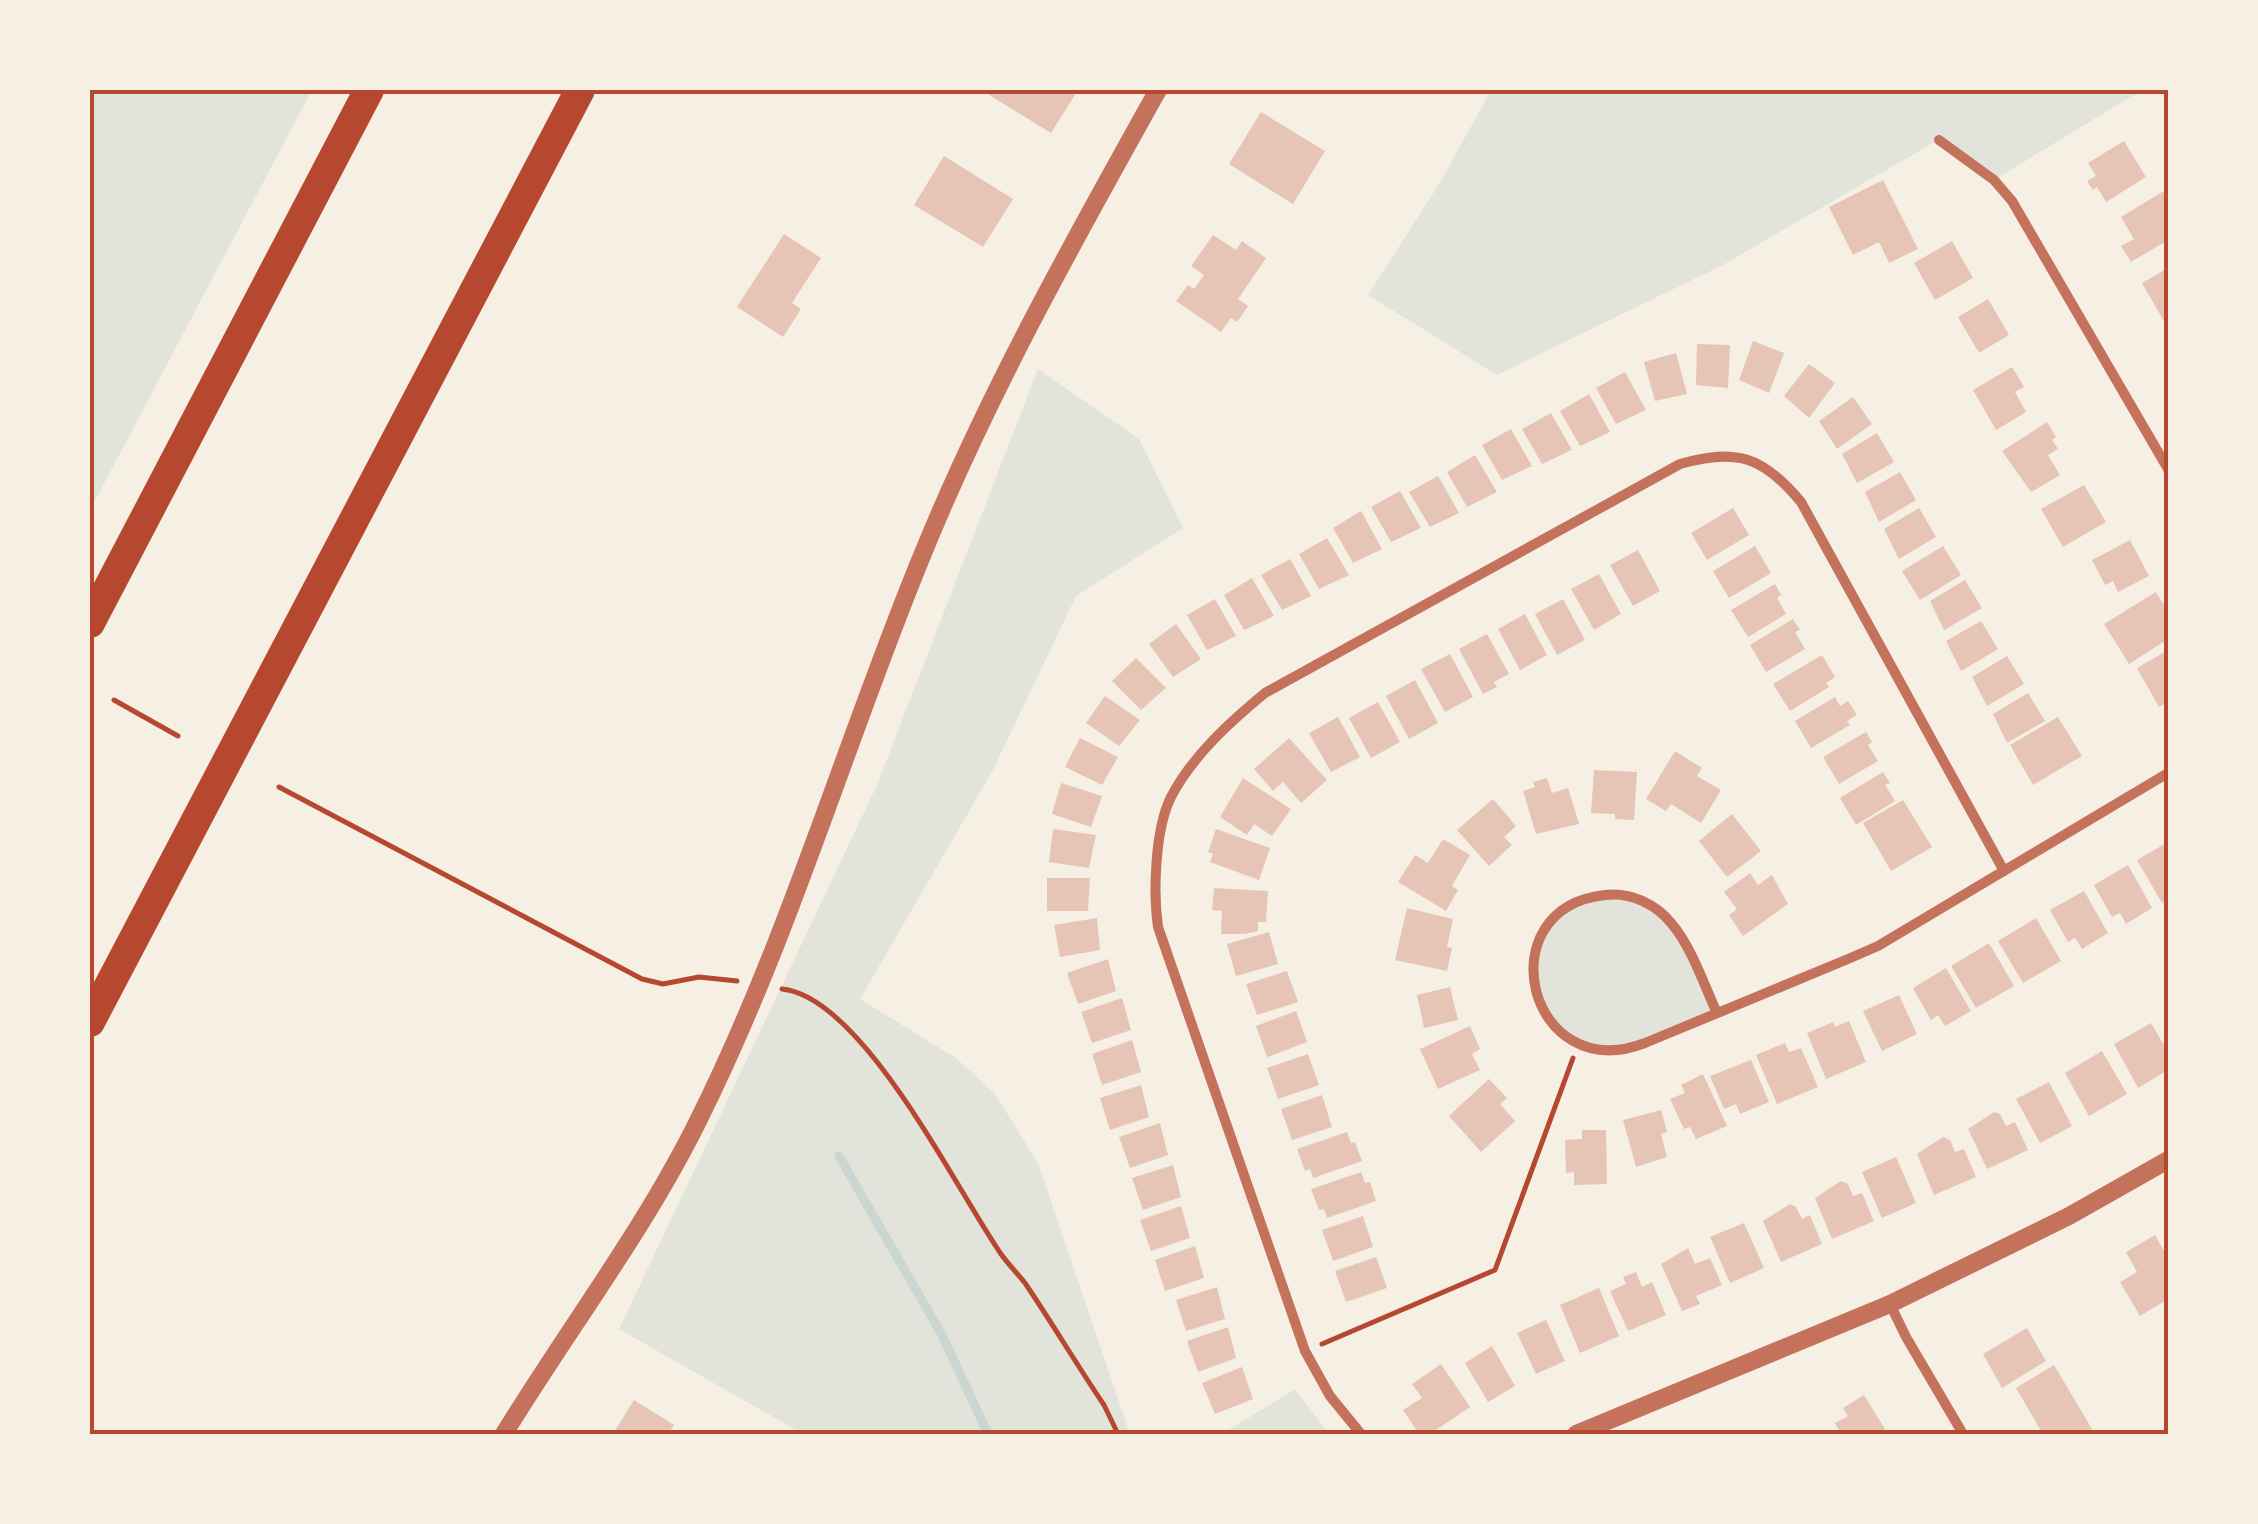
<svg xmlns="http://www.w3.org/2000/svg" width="2258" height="1524" font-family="Cabin,sans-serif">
<rect width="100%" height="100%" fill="#f6efe4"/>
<!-- green -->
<path fill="#e2e4dc" d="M 90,90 L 312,90 L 90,510 Z
M 1491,90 L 2151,90 L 2132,96 L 1994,180 L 1938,140 L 1723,265 L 1497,375 L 1368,295 L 1441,181 Z
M 1038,369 L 1139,439 L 1183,528 L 1076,596 L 993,770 L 860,999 L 956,1058 L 995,1094 L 1038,1163 L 1130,1434 L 803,1434 L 619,1329 L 877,785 Z
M 1591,897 L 1631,897 L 1671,922 L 1717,1013 L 1631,1048 L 1579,1044 L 1546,1017 L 1534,957 L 1553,920 Z
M 1295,1389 L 1329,1434 L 1222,1434 Z"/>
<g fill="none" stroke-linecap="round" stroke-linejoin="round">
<!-- stream -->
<path stroke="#c9d6d2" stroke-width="9" d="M 839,1156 L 942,1335 L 988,1434"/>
</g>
<!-- building -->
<path fill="#e6c5b7" d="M 981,90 L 1078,90 L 1051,133 Z
M 1261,112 L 1325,151 L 1293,204 L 1229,164 Z
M 2124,141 L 2146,177 L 2106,202 L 2097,187 L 2093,190 L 2087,181 L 2096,176 L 2088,163 Z
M 944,156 L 1013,199 L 983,247 L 914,205 Z
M 1883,180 L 1918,249 L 1889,263 L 1879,242 L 1853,255 L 1829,207 Z
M 2167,189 L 2168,240 L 2131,262 L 2121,246 L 2134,239 L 2121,217 Z
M 784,234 L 821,258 L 792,303 L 801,309 L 783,337 L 737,307 Z
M 1213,235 L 1236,250 L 1242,241 L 1266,258 L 1238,299 L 1248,306 L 1237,322 L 1231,318 L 1221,332 L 1176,301 L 1188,285 L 1194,289 L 1204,275 L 1191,266 Z
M 1952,241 L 1973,278 L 1935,300 L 1914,263 Z
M 2168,268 L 2168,321 L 2165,323 L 2142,283 Z
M 1988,299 L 2009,335 L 1979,353 L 1958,317 Z
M 1753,341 L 1784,353 L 1769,393 L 1739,380 Z
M 1697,344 L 1730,345 L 1728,388 L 1696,385 Z
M 1676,353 L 1687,394 L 1655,401 L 1644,362 Z
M 1809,364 L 1835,383 L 1809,418 L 1784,396 Z
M 2012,367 L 2024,387 L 2015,392 L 2026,412 L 1996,430 L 1973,390 Z
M 1625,372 L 1646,410 L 1616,424 L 1596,388 Z
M 1589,394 L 1610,432 L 1580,446 L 1560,411 Z
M 1853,397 L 1872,424 L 1837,449 L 1819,421 Z
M 1551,413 L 1572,450 L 1542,464 L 1522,429 Z
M 2047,422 L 2056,437 L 2052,440 L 2058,449 L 2048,455 L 2060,475 L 2031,492 L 2002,451 Z
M 1511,429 L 1532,466 L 1502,480 L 1482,445 Z
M 1877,433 L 1894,462 L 1857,483 L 1842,454 Z
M 1475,455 L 1497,492 L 1467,507 L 1447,472 Z
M 1900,472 L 1916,500 L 1879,522 L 1865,492 Z
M 1438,476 L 1459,513 L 1430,527 L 1409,492 Z
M 2084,485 L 2106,522 L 2063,547 L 2041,509 Z
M 1400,491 L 1421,528 L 1391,542 L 1371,507 Z
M 1733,508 L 1749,535 L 1707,560 L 1691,533 Z
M 1919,508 L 1936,537 L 1899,559 L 1884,529 Z
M 1361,511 L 1382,549 L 1353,563 L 1333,528 Z
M 1327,538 L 1349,575 L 1319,589 L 1299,554 Z
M 2130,540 L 2149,576 L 2118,592 L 2113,581 L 2105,585 L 2092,560 Z
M 1755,546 L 1771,573 L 1729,598 L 1713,571 Z
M 1943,546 L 1961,575 L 1920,600 L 1902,571 Z
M 1638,550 L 1660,591 L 1633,606 L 1610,565 Z
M 1290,559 L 1311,596 L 1282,610 L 1261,575 Z
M 1599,574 L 1621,614 L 1594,630 L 1571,589 Z
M 1252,578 L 1274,616 L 1244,630 L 1224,595 Z
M 1965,580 L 1982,608 L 1944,630 L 1930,601 Z
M 1775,584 L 1781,595 L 1777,598 L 1786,614 L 1748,637 L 1731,610 Z
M 2156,592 L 2168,611 L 2168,639 L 2129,664 L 2104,624 Z
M 1215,599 L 1236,636 L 1207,650 L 1187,615 Z
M 1563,599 L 1585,640 L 1557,655 L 1535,614 Z
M 1525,614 L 1547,655 L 1520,670 L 1498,629 Z
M 1793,619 L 1800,630 L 1795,632 L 1805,649 L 1766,672 L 1750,645 Z
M 1981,621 L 1998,649 L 1961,671 L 1946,641 Z
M 1176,624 L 1201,659 L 1173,677 L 1149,644 Z
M 1487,634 L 1509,674 L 1494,682 L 1497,687 L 1483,694 L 1459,649 Z
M 2168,650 L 2168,702 L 2159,707 L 2137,668 Z
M 1450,654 L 1473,697 L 1445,712 L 1421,669 Z
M 1822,655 L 1835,677 L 1826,683 L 1829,687 L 1790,711 L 1773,684 Z
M 2007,656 L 2024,684 L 1987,706 L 1972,677 Z
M 1136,658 L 1166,688 L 1141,710 L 1112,681 Z
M 1415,680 L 1438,723 L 1409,739 L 1386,696 Z
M 2028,693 L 2045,721 L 2007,743 L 1993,714 Z
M 1105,696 L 1140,720 L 1119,746 L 1086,723 Z
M 1835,697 L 1840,706 L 1848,701 L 1857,715 L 1847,721 L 1850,725 L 1811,748 L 1795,721 Z
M 1378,702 L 1400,742 L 1371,758 L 1349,718 Z
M 1338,717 L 1360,757 L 1331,772 L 1309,733 Z
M 2058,717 L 2082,756 L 2033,785 L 2010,745 Z
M 1866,732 L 1872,742 L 1868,745 L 1878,761 L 1839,784 L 1823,757 Z
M 1080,738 L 1118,757 L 1102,785 L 1065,767 Z
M 1289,738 L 1327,780 L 1301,803 L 1283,782 L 1273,791 L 1254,769 Z
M 1675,751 L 1702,768 L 1697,776 L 1721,790 L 1701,823 L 1671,804 L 1666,811 L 1646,799 Z
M 1594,770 L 1637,772 L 1634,820 L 1615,819 L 1615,814 L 1591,813 Z
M 1883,772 L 1890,783 L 1885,785 L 1895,801 L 1856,825 L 1840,798 Z
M 1243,778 L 1291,809 L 1272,836 L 1254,824 L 1247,835 L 1220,817 Z
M 1547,778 L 1552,793 L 1568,788 L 1579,824 L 1536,834 L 1523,791 L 1535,787 L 1533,782 Z
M 1061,783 L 1102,796 L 1091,827 L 1052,814 Z
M 1493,799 L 1516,826 L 1504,837 L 1512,845 L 1489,866 L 1457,830 Z
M 1903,800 L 1932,847 L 1891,871 L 1863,823 Z
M 1732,814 L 1761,851 L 1727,877 L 1699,841 Z
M 1053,829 L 1096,835 L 1089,868 L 1049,862 Z
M 1216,829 L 1270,848 L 1259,880 L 1210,862 L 1213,854 L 1208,852 Z
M 1443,839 L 1470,855 L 1452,886 L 1458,890 L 1446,911 L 1398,882 L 1415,855 L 1428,863 Z
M 2168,842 L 2168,899 L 2162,903 L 2137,860 Z
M 2128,865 L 2152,908 L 2126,924 L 2120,913 L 2112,917 L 2094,885 Z
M 1750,873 L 1758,885 L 1772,875 L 1788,904 L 1743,936 L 1729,915 L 1737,909 L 1724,892 Z
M 1047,878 L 1090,878 L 1088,911 L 1047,911 Z
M 1214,888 L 1268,891 L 1266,922 L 1258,922 L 1258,931 L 1245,934 L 1221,934 L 1222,911 L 1212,910 Z
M 2084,891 L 2108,933 L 2082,949 L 2075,938 L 2068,942 L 2050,910 Z
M 1407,908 L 1453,919 L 1447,947 L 1452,948 L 1447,971 L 1395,960 Z
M 1097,918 L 1100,950 L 1060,957 L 1054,925 Z
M 2036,918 L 2061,961 L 2023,983 L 1998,941 Z
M 1269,932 L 1278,964 L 1236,976 L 1227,944 Z
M 1989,943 L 2014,986 L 1976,1008 L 1951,966 Z
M 1108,959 L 1116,991 L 1078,1004 L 1067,973 Z
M 1946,968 L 1971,1011 L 1945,1026 L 1938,1015 L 1931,1020 L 1913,988 Z
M 1287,971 L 1298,1002 L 1257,1015 L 1246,984 Z
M 1450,987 L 1458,1020 L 1424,1028 L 1417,995 Z
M 1899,995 L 1917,1034 L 1882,1051 L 1863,1011 Z
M 1122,998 L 1131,1030 L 1092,1043 L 1081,1012 Z
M 1296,1011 L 1307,1042 L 1267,1057 L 1256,1026 Z
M 1849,1021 L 1866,1062 L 1826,1079 L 1807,1033 L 1833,1022 L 1835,1027 Z
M 2151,1023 L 2168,1052 L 2168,1070 L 2138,1088 L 2114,1044 Z
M 1470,1026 L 1480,1049 L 1472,1054 L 1480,1070 L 1438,1089 L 1420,1049 Z
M 1132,1040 L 1141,1072 L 1102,1085 L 1092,1054 Z
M 1785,1043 L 1789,1052 L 1801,1048 L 1818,1087 L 1777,1104 L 1756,1055 Z
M 2102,1051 L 2127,1094 L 2089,1116 L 2065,1073 Z
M 1308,1054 L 1319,1085 L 1278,1099 L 1267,1068 Z
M 1751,1060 L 1769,1102 L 1740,1114 L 1736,1104 L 1724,1109 L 1710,1076 Z
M 1703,1074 L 1727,1126 L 1696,1139 L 1690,1127 L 1684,1129 L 1670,1099 L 1685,1093 L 1681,1085 Z
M 1489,1079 L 1507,1098 L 1500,1104 L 1515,1121 L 1481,1152 L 1449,1116 Z
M 2049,1082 L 2072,1126 L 2040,1143 L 2016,1099 Z
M 1141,1085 L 1149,1117 L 1110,1130 L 1100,1098 Z
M 1322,1095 L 1332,1127 L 1292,1140 L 1281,1109 Z
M 1661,1110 L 1667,1132 L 1661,1134 L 1667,1157 L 1636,1167 L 1623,1120 Z
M 1994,1112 L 2000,1114 L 2006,1126 L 2015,1122 L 2028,1150 L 1987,1169 L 1968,1129 Z
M 1160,1123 L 1168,1155 L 1130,1168 L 1119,1137 Z
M 1582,1130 L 1606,1130 L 1607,1184 L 1574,1185 L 1574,1172 L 1566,1173 L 1565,1140 L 1582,1139 Z
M 1347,1132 L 1351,1143 L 1355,1142 L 1362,1161 L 1313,1178 L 1310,1169 L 1305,1171 L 1297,1149 Z
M 1943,1137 L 1950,1140 L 1955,1152 L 1964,1149 L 1976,1177 L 1934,1195 L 1917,1154 Z
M 1896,1157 L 1916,1203 L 1882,1218 L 1862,1172 Z
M 1173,1165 L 1181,1197 L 1143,1210 L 1132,1178 Z
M 1361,1172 L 1365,1183 L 1370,1182 L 1376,1201 L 1327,1218 L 1324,1209 L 1319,1210 L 1311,1189 Z
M 1841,1181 L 1848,1184 L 1853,1196 L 1862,1193 L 1874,1221 L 1832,1239 L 1815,1198 Z
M 1790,1204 L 1796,1207 L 1802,1219 L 1810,1215 L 1822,1244 L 1781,1262 L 1763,1221 Z
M 1181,1206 L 1190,1238 L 1151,1251 L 1140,1220 Z
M 1363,1216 L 1373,1247 L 1333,1261 L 1322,1230 Z
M 1744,1223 L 1764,1268 L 1730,1283 L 1710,1237 Z
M 2155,1235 L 2168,1258 L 2168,1299 L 2140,1316 L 2120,1282 L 2137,1272 L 2126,1252 Z
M 1195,1246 L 1204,1278 L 1165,1291 L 1155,1260 Z
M 1688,1248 L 1695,1264 L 1710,1258 L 1722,1285 L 1696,1296 L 1700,1304 L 1682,1311 L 1661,1264 Z
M 1376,1257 L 1387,1288 L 1346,1302 L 1335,1271 Z
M 1636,1272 L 1642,1287 L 1652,1282 L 1666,1315 L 1628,1331 L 1610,1291 L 1626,1284 L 1623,1277 Z
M 1217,1287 L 1225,1319 L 1186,1331 L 1176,1300 Z
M 1599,1288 L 1619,1336 L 1580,1353 L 1560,1305 Z
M 1546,1320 L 1565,1361 L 1536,1374 L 1517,1333 Z
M 1228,1327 L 1236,1358 L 1198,1372 L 1187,1341 Z
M 2027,1328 L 2046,1361 L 2002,1388 L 1983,1354 Z
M 1492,1346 L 1515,1386 L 1488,1402 L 1465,1363 Z
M 1441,1364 L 1470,1407 L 1430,1434 L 1419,1434 L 1403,1410 L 1422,1398 L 1412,1384 Z
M 2054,1365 L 2092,1429 L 2084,1434 L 2043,1434 L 2016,1388 Z
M 1242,1367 L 1253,1399 L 1215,1414 L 1202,1383 Z
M 1864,1395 L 1888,1434 L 1841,1434 L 1835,1423 L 1848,1416 L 1843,1408 Z
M 634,1400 L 674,1425 L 668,1434 L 613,1434 Z"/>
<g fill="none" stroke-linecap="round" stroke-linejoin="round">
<!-- path -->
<path stroke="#b5482f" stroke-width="5" d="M 114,700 L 178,736
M 279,787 L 642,979 L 663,984 L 699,977 L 737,981
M 782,989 C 863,997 957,1191 1001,1254 C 1008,1264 1017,1273 1025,1283 C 1052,1323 1077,1365 1104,1405 L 1118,1434
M 1322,1344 L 1495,1270 L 1573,1058"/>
<!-- minor -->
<path stroke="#c5725c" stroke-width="10" d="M 1939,140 L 1994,180 L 2012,201 L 2168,469
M 1717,1013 C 1704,985 1692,948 1672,924 C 1656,904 1631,892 1605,895 C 1485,908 1528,1088 1645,1043 L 1848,959 L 1878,946 L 2168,773
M 1890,1304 L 1906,1337 L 1963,1434
M 1361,1434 L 1330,1396 L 1305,1351 L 1158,927 C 1153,892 1155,829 1171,797 C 1193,755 1230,722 1265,693 L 1680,464 C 1736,448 1763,456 1801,502 L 2004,871"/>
<!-- tertiary -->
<path stroke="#c5725c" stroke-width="18" d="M 504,1434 C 568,1329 645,1229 699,1119 C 788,940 844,747 919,563 C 985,399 1072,244 1158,90
M 1576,1434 L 1890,1304 L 2069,1216 L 2168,1160"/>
<!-- motorway -->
<path stroke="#b5482f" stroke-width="30" d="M 90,623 L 369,90
M 90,1022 L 580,90"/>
</g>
<!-- border -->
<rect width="2258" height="1524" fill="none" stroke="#f6efe4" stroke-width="185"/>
<rect x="92" y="92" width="2074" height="1340" fill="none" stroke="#b5482f" stroke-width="4"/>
</svg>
